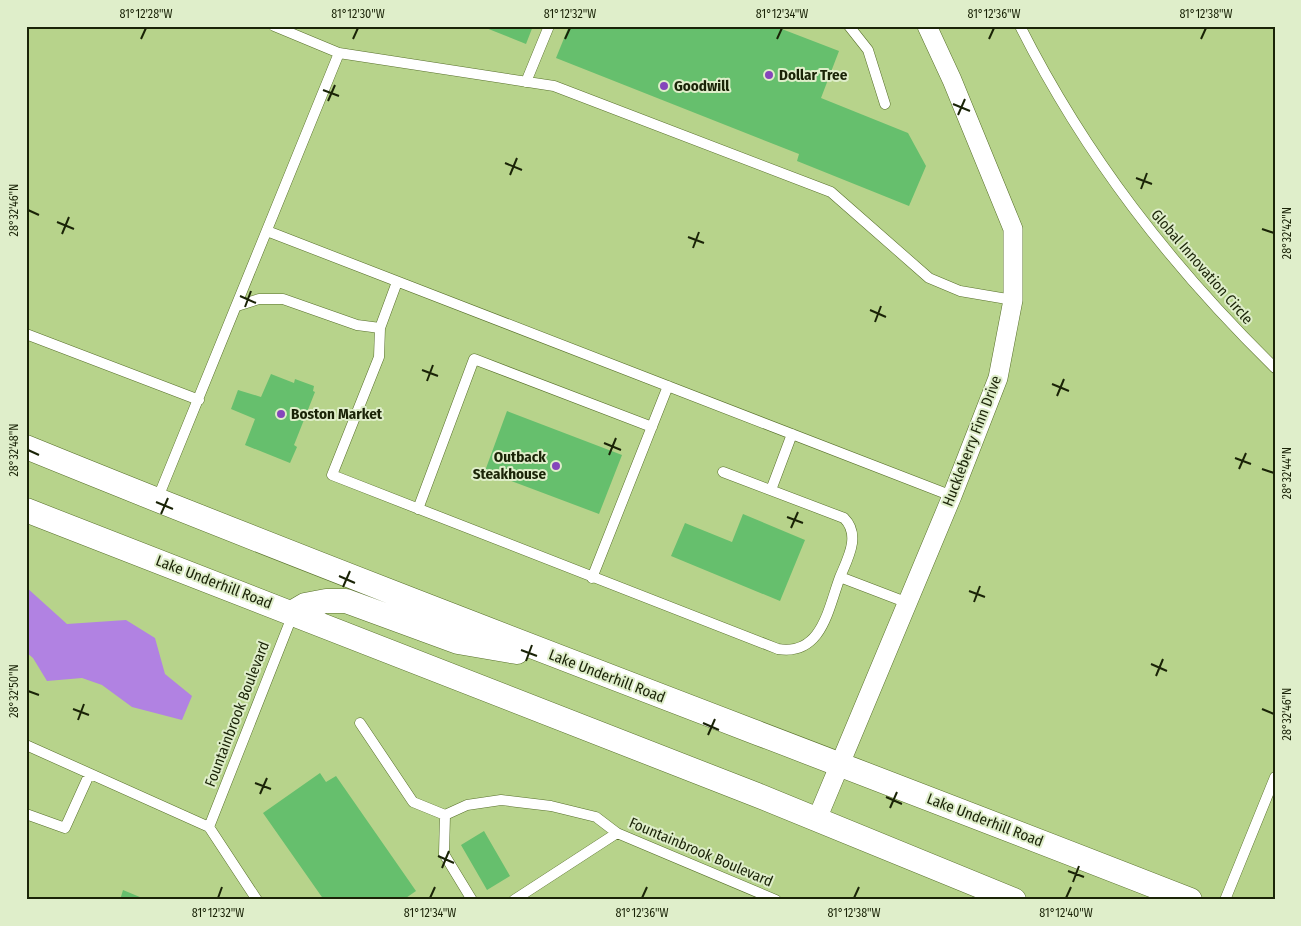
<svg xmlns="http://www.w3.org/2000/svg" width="1301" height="926" font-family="'Fira Sans Condensed',sans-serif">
<rect width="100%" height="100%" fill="#b7d38b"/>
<!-- water -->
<path fill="#b182e2" d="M 26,587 L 67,624 L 126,620 L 155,638 L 165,674 L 192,696 L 182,720 L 132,707 L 102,685 L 82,678 L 47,681 L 33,658 L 26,652 Z"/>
<!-- building -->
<path fill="#66bf6d" d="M 481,26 L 533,26 L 526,44 Z
M 569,26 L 774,26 L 839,51 L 821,98 L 908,133 L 926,166 L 909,206 L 797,161 L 799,154 L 556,58 Z
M 271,374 L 294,383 L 295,379 L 314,386 L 313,391 L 315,392 L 294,445 L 297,447 L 290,463 L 245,445 L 255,419 L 231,409 L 238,390 L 261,397 Z
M 507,411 L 622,455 L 599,514 L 485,471 Z
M 743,514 L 805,540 L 780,601 L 671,556 L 685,523 L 732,542 Z
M 320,773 L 326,782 L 336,776 L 416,891 L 403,900 L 324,900 L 263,813 Z
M 484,831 L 510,876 L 487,890 L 461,845 Z
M 123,890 L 147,900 L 120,900 Z"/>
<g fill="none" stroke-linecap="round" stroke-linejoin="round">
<!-- service casing -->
<g stroke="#58702b" stroke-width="11">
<path id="service" d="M 274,26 L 339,53 L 554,86 L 831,192 L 929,278 L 960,291 L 1013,300
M 849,26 L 868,50 L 885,104
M 1020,26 C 1086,157 1171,266 1275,368
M 526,82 L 549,26
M 267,231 L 952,496
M 397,282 L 380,328 L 379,357 L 332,475 L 778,649 C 822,656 828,609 840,577 L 908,603
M 237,306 L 259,299 L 283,299 L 357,325 L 380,328
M 26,334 L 199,400
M 723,472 L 844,518 C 861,535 848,558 840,577
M 771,490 L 792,434
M 157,500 L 339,53
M 418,509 L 474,359 L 652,427
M 592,578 L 668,386
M 360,723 L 413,802 L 445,815
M 26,745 L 209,827 L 257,900
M 26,814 L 65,828 L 89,775
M 209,827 L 293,614
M 472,900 L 444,854 L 445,815 L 467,805 L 501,800 L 551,806 L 596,817 L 617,833 L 776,900
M 514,900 L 617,833
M 1225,900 L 1275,777"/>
</g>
<!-- minor casing -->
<g stroke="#58702b" stroke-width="20">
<path id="minor" d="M 817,819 L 952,496 L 998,378 L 1013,300 L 1013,229 L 952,80 L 927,26"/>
</g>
<!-- tertiary casing -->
<g stroke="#58702b" stroke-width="25">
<path id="tertiary" d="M 26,447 C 412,604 802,748 1190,900
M 26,510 L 757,795 L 1014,900
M 293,612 L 305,605 L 326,601 L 346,601 L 458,642 L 517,652"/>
</g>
<!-- service -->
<use href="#service" stroke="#fff" stroke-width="10"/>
<!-- minor -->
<use href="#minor" stroke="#fff" stroke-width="19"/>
<!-- tertiary -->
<use href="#tertiary" stroke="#fff" stroke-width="24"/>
</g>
<!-- ticks -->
<path fill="none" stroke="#1a2307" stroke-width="2" d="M 141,39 L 146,28M 353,39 L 358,28M 565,39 L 570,28M 777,39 L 782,28M 989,39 L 994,28M 1201,39 L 1206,28M 323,90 L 339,96M 328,101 L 335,85M 953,104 L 970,111M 958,115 L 965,99M 505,163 L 522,170M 510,175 L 517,158M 1136,178 L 1152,184M 1141,189 L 1147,173M 28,210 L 39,215M 57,222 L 74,229M 1262,229 L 1274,233M 62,234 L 69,217M 688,237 L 704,243M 693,248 L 699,232M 240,296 L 256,303M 245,307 L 251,291M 870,310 L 886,317M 875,322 L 881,306M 422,370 L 438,376M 427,381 L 433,365M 1052,384 L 1069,391M 1057,396 L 1064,379M 604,443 L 621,450M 28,450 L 39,455M 609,455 L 616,438M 1235,458 L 1251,464M 1239,469 L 1246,453M 1262,469 L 1274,473M 156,502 L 173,509M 161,514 L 168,498M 787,517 L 803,523M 791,528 L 798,512M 339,576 L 355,583M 343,587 L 350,571M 969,591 L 985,597M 974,602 L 980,586M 521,650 L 537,656M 526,661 L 532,645M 1151,664 L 1167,671M 1156,676 L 1163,659M 28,691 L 39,695M 73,709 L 89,715M 1262,709 L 1274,714M 78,720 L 84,704M 703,723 L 719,730M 708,735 L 715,719M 255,783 L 271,789M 260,794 L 267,778M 886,797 L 902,804M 890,808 L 897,792M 438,856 L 454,863M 442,868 L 449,851M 1068,871 L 1084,877M 1073,882 L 1079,866M 218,898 L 222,887M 430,898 L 435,887M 642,898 L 647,887M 854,898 L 859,887M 1066,898 L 1071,887"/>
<!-- markers -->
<g fill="#8546bb" stroke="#dfeeca" stroke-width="2">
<circle cx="769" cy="75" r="5"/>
<circle cx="664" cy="86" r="5"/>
<circle cx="281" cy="414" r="5"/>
<circle cx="556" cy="466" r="5"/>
</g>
<g text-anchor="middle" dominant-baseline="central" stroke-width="4" stroke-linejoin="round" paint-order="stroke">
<!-- poi labels -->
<g font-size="15" font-weight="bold" fill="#1a2307" stroke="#dfeeca" text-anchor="start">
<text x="779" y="75">Dollar Tree</text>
<text x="674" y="86">Goodwill</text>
<text x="291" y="414">Boston Market</text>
<text x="546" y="457" text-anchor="end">Outback<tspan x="546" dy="17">Steakhouse</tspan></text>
</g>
<!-- street labels -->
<g font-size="15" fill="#1a2307" stroke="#dfeeca">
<text transform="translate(1202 267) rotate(49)">Global Innovation Circle</text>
<text transform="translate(972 441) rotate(-69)">Huckleberry Finn Drive</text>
<text transform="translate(214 582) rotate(21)">Lake Underhill Road</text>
<text transform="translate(607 676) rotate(21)">Lake Underhill Road</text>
<text transform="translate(237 714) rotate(-69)">Fountainbrook Boulevard</text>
<text transform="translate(985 820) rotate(21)">Lake Underhill Road</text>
<text transform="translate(701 852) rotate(23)">Fountainbrook Boulevard</text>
</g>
</g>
<!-- border -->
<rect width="1301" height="926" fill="none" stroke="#dfeeca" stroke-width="55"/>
<rect x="28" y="28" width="1246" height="870" fill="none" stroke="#1a2307" stroke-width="2"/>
<g font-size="12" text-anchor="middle" fill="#1a2307">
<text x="146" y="18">81°12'28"W</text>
<text x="358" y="18">81°12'30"W</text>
<text x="570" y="18">81°12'32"W</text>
<text x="782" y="18">81°12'34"W</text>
<text x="994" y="18">81°12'36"W</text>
<text x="1206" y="18">81°12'38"W</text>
<text transform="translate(14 210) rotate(-90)" y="4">28°32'46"N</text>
<text transform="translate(1287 233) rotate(-90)" y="4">28°32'42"N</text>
<text transform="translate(14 450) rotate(-90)" y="4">28°32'48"N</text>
<text transform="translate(1287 473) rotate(-90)" y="4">28°32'44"N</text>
<text transform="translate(14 691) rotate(-90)" y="4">28°32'50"N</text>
<text transform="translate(1287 714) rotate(-90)" y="4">28°32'46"N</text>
<text x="218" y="917">81°12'32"W</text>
<text x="430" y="917">81°12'34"W</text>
<text x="642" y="917">81°12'36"W</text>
<text x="854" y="917">81°12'38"W</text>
<text x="1066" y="917">81°12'40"W</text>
</g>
</svg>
